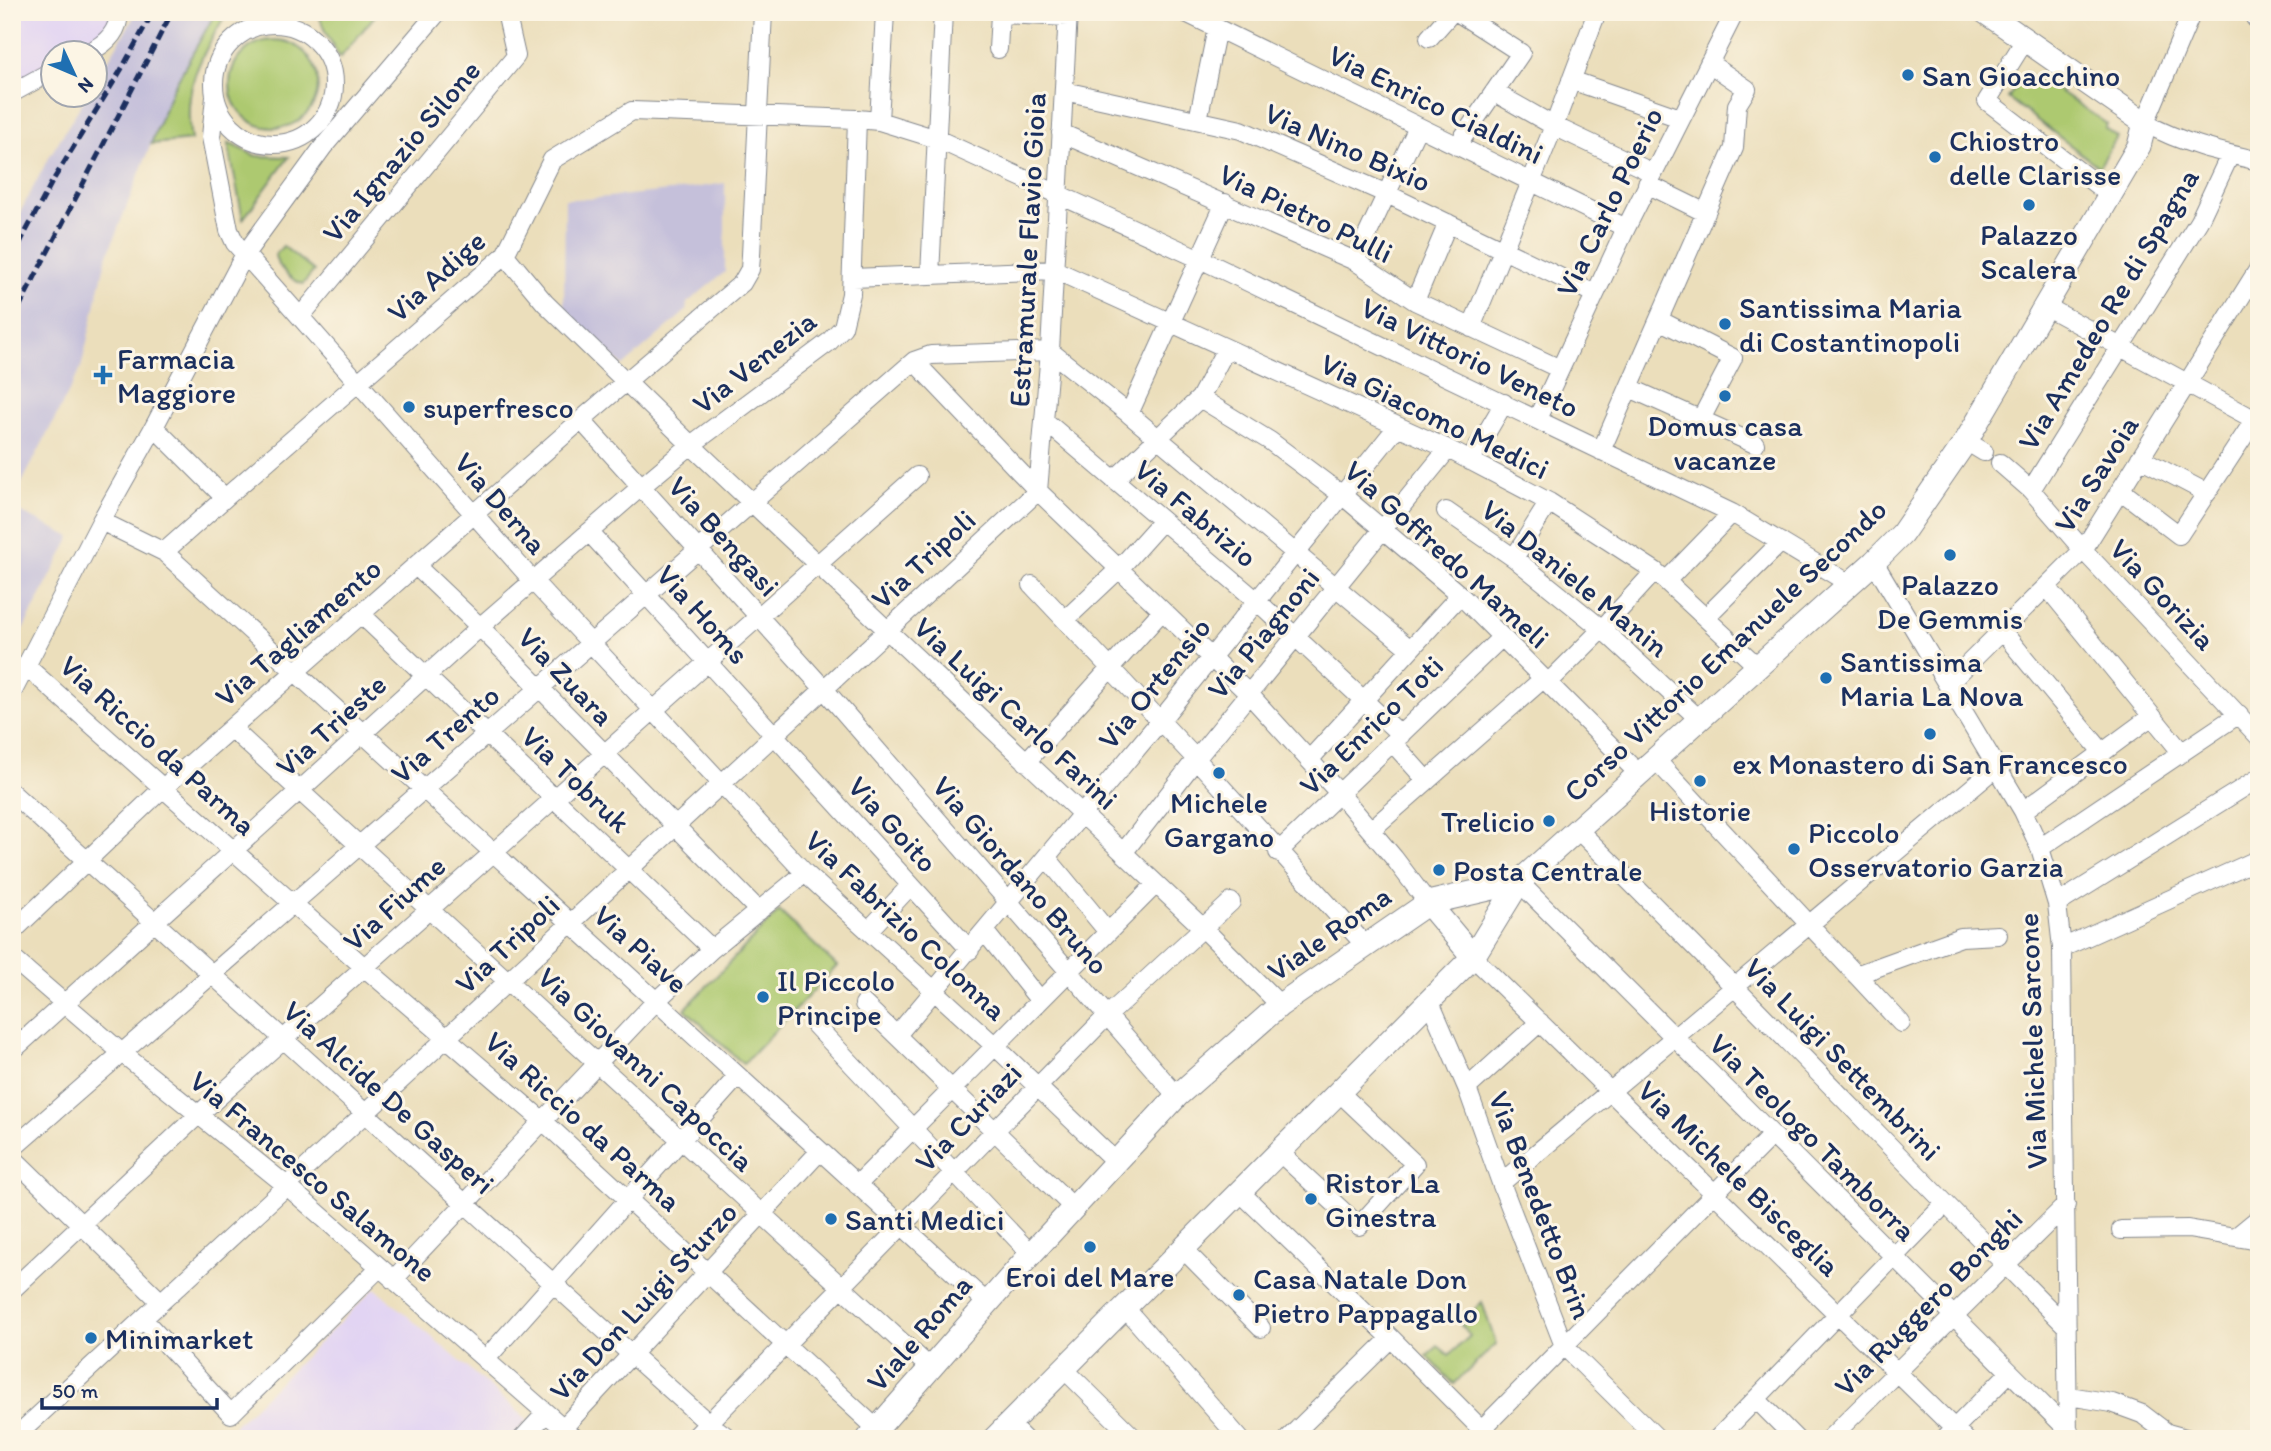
<svg xmlns="http://www.w3.org/2000/svg" width="2271" height="1451" font-family="Itim,sans-serif">
<rect width="100%" height="100%" fill="#fcf5e5"/>
<filter id="ink" filterUnits="userSpaceOnUse"><feTurbulence type="fractalNoise" baseFrequency=".0143" numOctaves="2"/><feDisplacementMap in="SourceGraphic" scale="14" xChannelSelector="R" yChannelSelector="G"/><feConvolveMatrix kernelMatrix="1 2 1 2 8 2 1 2 1" color-interpolation-filters="sRGB"/></filter>
<filter id="wash" filterUnits="userSpaceOnUse"><feTurbulence type="fractalNoise" baseFrequency=".00686" numOctaves="4" result="noise"/><feDisplacementMap in="SourceGraphic" scale="28" xChannelSelector="R" yChannelSelector="G"/><feGaussianBlur stdDeviation="1.57" result="paint"/><feColorMatrix in="noise" values="0 0 0 0 0 0 0 0 0 0 0 0 0 0 0 0 0 1.4 0 .05"/><feComposite in="paint" operator="in"/></filter>
<g filter="url(#wash)">
<rect width="100%" height="100%" fill="#ebdebb"/>
<!-- built -->
<path fill="#e2d4f3" d="M 12,12 L 131,12 L 89,52 L 52,52 L 52,71 L 12,93 Z
M 375,1288 L 528,1420 L 510,1439 L 221,1439 Z"/>
<!-- industrial -->
<path fill="#c5c0da" d="M 137,12 L 216,12 L 172,90 L 106,259 L 81,368 L 12,502 L 12,228 L 48,159 L 87,95 L 94,94 L 95,82 Z
M 725,183 L 725,272 L 687,303 L 686,311 L 623,366 L 564,309 L 565,199 L 588,199 L 680,190 Z
M 12,508 L 71,537 L 12,651 Z"/>
<!-- green -->
<path fill="#adc970" stroke="#647c67" stroke-width="2" d="M 216,12 L 227,12 C 201,58 182,85 191,140 L 151,144 L 172,90 Z
M 318,12 L 378,12 L 340,58 L 324,29 Z
M230 84a44 44 0 1 1 88 0a44 44 0 1 1-88 0Z
M 2025,73 L 2040,84 L 2043,80 L 2107,124 L 2105,128 L 2117,137 L 2099,167 L 2008,98 Z
M 228,143 L 256,156 L 289,157 L 243,219 Z
M 283,246 L 314,271 L 303,284 C 293,282 276,266 275,255 Z
M 779,911 L 837,966 L 743,1064 L 685,1009 Z
M 1482,1302 L 1496,1344 L 1454,1384 L 1427,1356 L 1438,1346 L 1449,1355 L 1470,1336 L 1461,1324 Z"/>
</g>
<g filter="url(#ink)">
<g fill="none" stroke-linecap="round" stroke-linejoin="round">
<!-- minor casing -->
<g stroke="#83868c" stroke-width="20">
<path id="minor" d="M 1184,12 L 1626,228
M 2192,12 L 2145,123 C 2181,143 2219,152 2259,161
M 2255,18 L 2257,12
M214 84a60 60 0 1 1 120 0a60 60 0 1 1-120 0Z
M 1429,38 L 1452,12
M 2025,40 L 1987,101 L 2110,195
M 998,49 L 1000,14 L 1068,17
M 89,52 C 106,44 119,32 119,12
M 1571,80 L 1680,118
M 1064,91 L 1241,130 L 1387,194 L 1595,294
M 1494,92 L 1554,126 L 1653,173
M 12,93 L 52,71
M 215,97 L 211,137 L 229,230 L 235,243 L 533,581 L 805,873 L 995,1046 L 1116,1162
M 1198,120 L 1217,28
M 879,121 L 885,12
M 1061,133 L 1355,261 L 1415,301 L 1560,369
M 1457,146 L 1521,53 L 1457,12
M 1647,184 L 1706,213
M 505,255 L 545,303 L 691,445 L 1203,928 L 1280,1005
M 1355,261 L 1418,127
M 930,275 L 943,12
M 852,278 L 1055,270 L 1448,449 L 1549,502 L 1655,571 L 1757,666
M 1415,301 L 1448,223
M 2045,306 L 2259,422
M 301,316 L 516,56 L 506,12
M 1659,320 L 1733,358 L 1701,419
M 1471,328 L 1554,126 L 1597,12
M 914,361 L 1038,491 L 1249,694 L 1340,794 L 1394,858 L 1428,903
M 1630,388 L 1755,444
M 1200,398 L 1270,441 L 1342,495 L 1460,595 L 1639,774
M 1129,414 L 1225,203
M 1537,419 L 1626,228 L 1735,12
M 581,420 L 824,689 L 1177,1096
M 1045,421 L 1257,601 L 1401,735
M 1966,441 L 1984,452
M 1601,451 L 1734,148 L 1737,105 L 1747,89 L 1709,63
M 2140,458 L 2207,493
M 1470,461 L 1504,403
M 2000,463 L 2031,490 L 2083,550 L 2259,737
M 1114,480 L 1200,398 L 1226,349
M 2031,490 L 2199,221 L 2230,155
M 2120,490 L 2179,535 L 2259,413
M 1038,491 L 1050,351 L 1068,12
M 225,498 L 505,255 L 552,160 L 632,111 L 857,119 L 879,121 L 937,139 L 1200,259 L 1732,513 L 1850,584
M 1446,511 L 1514,558 L 1602,629 L 1699,719
M 101,521 L 164,552 L 225,498 L 154,427
M 589,532 L 970,950
M 164,552 L 987,1303
M 1514,558 L 1549,502
M 1874,562 L 2023,811 L 2040,848 L 2057,904 L 2062,948 L 2068,1439
M 416,566 L 480,627 L 759,911
M 1666,581 L 1732,513
M 1032,585 L 1196,759 L 1365,945
M 2047,587 L 2182,753
M 362,615 L 712,949
M 1706,617 L 1781,542
M 1066,619 L 1119,569 L 1162,521
M 2002,631 L 2103,753
M 26,666 L 364,967 L 543,1121 L 877,1429
M 1549,682 L 1602,629 L 1655,571
M 1948,684 L 2083,550 L 2259,268
M 12,693 L 101,521 L 154,427 L 245,254 L 323,147 L 438,12
M 231,728 L 929,1367
M 1393,743 L 1427,781
M 1655,759 L 1901,1023
M 1309,760 L 1460,595
M 1026,762 L 1162,611
M 12,793 L 631,1354 L 707,1422 L 730,1439
M 2023,811 L 2152,716
M 1371,830 L 1544,678
M 1578,830 C 1744,993 1903,1162 2067,1327
M 2040,848 L 2239,714
M 1278,852 L 1502,637
M 1123,853 L 1196,759 L 1448,449
M 1047,858 L 1108,932
M 1519,882 L 2069,1431
M 2057,904 L 2259,778
M 868,931 L 911,885
M 12,932 L 163,788 L 581,420 L 742,283 L 750,269 L 751,255 L 763,12
M 985,932 L 1040,1001
M 2062,948 L 2259,859
M 1473,957 L 1965,1439
M 12,958 L 122,1053 L 287,1186 L 576,1439
M 1856,975 L 1961,937 L 1998,935
M 1430,1002 L 1467,1088 L 1501,1183 L 1564,1346 L 1658,1439
M 864,1004 L 1073,1207
M 815,1025 L 1031,1254
M 897,1035 L 1160,721 L 1397,427
M 12,1051 L 480,627 L 642,486 L 691,445 L 829,342 L 843,327 L 851,294 L 857,119
M 1467,1088 L 1540,1022
M 12,1149 L 914,361 L 931,355 L 1050,351 L 1129,414 L 1410,649
M 1279,1152 L 1359,1226 L 1415,1164 L 1339,1092
M 12,1157 L 161,1302
M 1501,1183 L 1997,767
M 857,1185 L 1156,884
M 1240,1192 L 1391,1338 L 1491,1439
M 2121,1230 L 2188,1229 L 2259,1241
M 2237,1236 L 2259,1218
M 1183,1249 L 1261,1328
M 393,1280 L 656,1001 L 712,949 L 805,873
M 12,1290 L 198,1115 L 917,476
M 1125,1308 L 1240,1439
M 143,1319 L 231,1414 L 379,1268
M 485,1360 L 738,1076
M 1064,1369 L 1135,1439
M 2069,1396 L 2112,1403 L 2142,1414 L 2167,1433 L 2189,1439
M 1756,1399 L 1796,1439
M 1009,1424 L 1024,1439
M 563,1428 L 820,1151
M 1482,1429 L 1772,1135
M 13,1439 L 1038,491
M 522,1439 L 546,1413
M 693,1439 L 1107,1016 L 1231,902
M 1288,1439 L 1391,1338
M 1717,1439 L 1944,1205
M 1829,1439 L 2066,1205
M 1944,1439 L 2009,1373"/>
</g>
<!-- tertiary casing -->
<g stroke="#83868c" stroke-width="25">
<path id="tertiary" d="M 1428,903 L 1473,957
M 868,1439 L 1031,1254 L 1177,1096 L 1280,1005 L 1428,903 L 1519,882
M 994,1439 L 1473,957 L 1519,882 L 1874,562 L 1902,534 L 1966,441 L 2139,146 L 2145,123 L 1985,12"/>
</g>
<!-- minor -->
<use href="#minor" stroke="#fff" stroke-width="18"/>
<!-- tertiary -->
<use href="#tertiary" stroke="#fff" stroke-width="23"/>
<!-- rail -->
<path stroke="#1b2f5e" stroke-width="5" stroke-dasharray="10 5" stroke-linecap="butt" d="M 12,258 L 52,182 L 121,70 L 153,12
M 12,321 L 172,12"/>
</g>
</g>
<!-- markers -->
<g fill="#1f6fb2" stroke="#fcf5e5" stroke-width="2.5">
<circle cx="1908" cy="75" r="7"/>
<circle cx="1935" cy="157" r="7"/>
<circle cx="2029" cy="205" r="7"/>
<circle cx="1725" cy="324" r="7"/>
<path d="M99.5 364.5h7v7h7v7h-7v7h-7v-7h-7v-7h7z"/>
<circle cx="1725" cy="396" r="7"/>
<circle cx="409" cy="407" r="7"/>
<circle cx="1950" cy="555" r="7"/>
<circle cx="1826" cy="678" r="7"/>
<circle cx="1930" cy="734" r="7"/>
<circle cx="1219" cy="773" r="7"/>
<circle cx="1700" cy="781" r="7"/>
<circle cx="1549" cy="821" r="7"/>
<circle cx="1794" cy="849" r="7"/>
<circle cx="1439" cy="870" r="7"/>
<circle cx="763" cy="997" r="7"/>
<circle cx="1311" cy="1199" r="7"/>
<circle cx="831" cy="1219" r="7"/>
<circle cx="1090" cy="1247" r="7"/>
<circle cx="1239" cy="1295" r="7"/>
<circle cx="91" cy="1338" r="7"/>
</g>
<g text-anchor="middle" dominant-baseline="central" stroke-width="6" stroke-linejoin="round" paint-order="stroke">
<!-- poi labels -->
<g font-size="30" fill="#1b2f5e" stroke="#fcf5e5" text-anchor="start">
<text x="1922" y="75">San Gioacchino</text>
<text x="1949" y="140">Chiostro<tspan x="1949" dy="34">delle Clarisse</tspan></text>
<text x="2029" y="234" text-anchor="middle">Palazzo<tspan x="2029" dy="34">Scalera</tspan></text>
<text x="1739" y="307">Santissima Maria<tspan x="1739" dy="34">di Costantinopoli</tspan></text>
<text x="117" y="358">Farmacia<tspan x="117" dy="34">Maggiore</tspan></text>
<text x="423" y="407">superfresco</text>
<text x="1725" y="425" text-anchor="middle">Domus casa<tspan x="1725" dy="34">vacanze</tspan></text>
<text x="1950" y="584" text-anchor="middle">Palazzo<tspan x="1950" dy="34">De Gemmis</tspan></text>
<text x="1840" y="661">Santissima<tspan x="1840" dy="34">Maria La Nova</tspan></text>
<text x="1930" y="763" text-anchor="middle">ex Monastero di San Francesco</text>
<text x="1219" y="802" text-anchor="middle">Michele<tspan x="1219" dy="34">Gargano</tspan></text>
<text x="1700" y="810" text-anchor="middle">Historie</text>
<text x="1535" y="821" text-anchor="end">Trelicio</text>
<text x="1808" y="832">Piccolo<tspan x="1808" dy="34">Osservatorio Garzia</tspan></text>
<text x="1453" y="870">Posta Centrale</text>
<text x="777" y="980">Il Piccolo<tspan x="777" dy="34">Principe</tspan></text>
<text x="1325" y="1182">Ristor La<tspan x="1325" dy="34">Ginestra</tspan></text>
<text x="845" y="1219">Santi Medici</text>
<text x="1090" y="1276" text-anchor="middle">Eroi del Mare</text>
<text x="1253" y="1278">Casa Natale Don<tspan x="1253" dy="34">Pietro Pappagallo</tspan></text>
<text x="105" y="1338">Minimarket</text>
</g>
<!-- street labels -->
<g font-size="30" fill="#1b2f5e" stroke="#fcf5e5">
<text transform="translate(1436 104) rotate(26)">Via Enrico Cialdini</text>
<text transform="translate(1348 147) rotate(24)">Via Nino Bixio</text>
<text transform="translate(401 151) rotate(-50)">Via Ignazio Silone</text>
<text transform="translate(1609 202) rotate(-64)">Via Carlo Poerio</text>
<text transform="translate(1306 213) rotate(26)">Via Pietro Pulli</text>
<text transform="translate(1027 250) rotate(-87)">Estramurale Flavio Gioia</text>
<text transform="translate(436 276) rotate(-42)">Via Adige</text>
<text transform="translate(2108 309) rotate(-59)">Via Amedeo Re di Spagna</text>
<text transform="translate(1470 357) rotate(26)">Via Vittorio Veneto</text>
<text transform="translate(754 362) rotate(-38)">Via Venezia</text>
<text transform="translate(1435 416) rotate(26)">Via Giacomo Medici</text>
<text transform="translate(2096 474) rotate(-58)">Via Savoia</text>
<text transform="translate(501 503) rotate(49)">Via Derna</text>
<text transform="translate(1196 513) rotate(40)">Via Fabrizio</text>
<text transform="translate(724 536) rotate(48)">Via Bengasi</text>
<text transform="translate(1447 554) rotate(42)">Via Goffredo Mameli</text>
<text transform="translate(923 559) rotate(-43)">Via Tripoli</text>
<text transform="translate(1575 578) rotate(39)">Via Daniele Manin</text>
<text transform="translate(2163 594) rotate(47)">Via Gorizia</text>
<text transform="translate(703 614) rotate(48)">Via Homs</text>
<text transform="translate(298 632) rotate(-41)">Via Tagliamento</text>
<text transform="translate(1263 633) rotate(-51)">Via Piagnoni</text>
<text transform="translate(1725 650) rotate(-43)">Corso Vittorio Emanuele Secondo</text>
<text transform="translate(566 676) rotate(46)">Via Zuara</text>
<text transform="translate(1154 683) rotate(-51)">Via Ortensio</text>
<text transform="translate(1016 713) rotate(43)">Via Luigi Carlo Farini</text>
<text transform="translate(331 725) rotate(-42)">Via Trieste</text>
<text transform="translate(1371 725) rotate(-44)">Via Enrico Toti</text>
<text transform="translate(445 734) rotate(-41)">Via Trento</text>
<text transform="translate(158 745) rotate(42)">Via Riccio da Parma</text>
<text transform="translate(576 779) rotate(44)">Via Tobruk</text>
<text transform="translate(893 824) rotate(48)">Via Goito</text>
<text transform="translate(1021 875) rotate(49)">Via Giordano Bruno</text>
<text transform="translate(394 903) rotate(-42)">Via Fiume</text>
<text transform="translate(906 925) rotate(43)">Via Fabrizio Colonna</text>
<text transform="translate(1329 933) rotate(-35)">Viale Roma</text>
<text transform="translate(507 944) rotate(-43)">Via Tripoli</text>
<text transform="translate(641 949) rotate(42)">Via Piave</text>
<text transform="translate(2032 1041) rotate(-92)">Via Michele Sarcone</text>
<text transform="translate(1843 1059) rotate(46)">Via Luigi Settembrini</text>
<text transform="translate(646 1069) rotate(43)">Via Giovanni Capoccia</text>
<text transform="translate(389 1097) rotate(42)">Via Alcide De Gasperi</text>
<text transform="translate(968 1117) rotate(-46)">Via Curiazi</text>
<text transform="translate(583 1121) rotate(42)">Via Riccio da Parma</text>
<text transform="translate(1813 1137) rotate(45)">Via Teologo Tamborra</text>
<text transform="translate(313 1176) rotate(40)">Via Francesco Salamone</text>
<text transform="translate(1739 1178) rotate(44)">Via Michele Bisceglia</text>
<text transform="translate(1541 1205) rotate(69)">Via Benedetto Brin</text>
<text transform="translate(643 1301) rotate(-47)">Via Don Luigi Sturzo</text>
<text transform="translate(1928 1302) rotate(-45)">Via Ruggero Bonghi</text>
<text transform="translate(919 1333) rotate(-49)">Viale Roma</text>
</g>
</g>
<!-- margin -->
<rect width="2271" height="1451" fill="none" stroke="#fcf5e5" stroke-width="42"/>
<!-- north arrow -->
<g transform="translate(74 74) rotate(134)"><circle r="33" fill="#fcf5e5" stroke="#a2a6af" stroke-width="2"/>
<path d="M0-5L12 26L0 18L-12 26Z" fill="#1f6fb2"/>
<text y="-10" font-size="19" font-weight="bold" text-anchor="middle" fill="#1b2f5e">N</text>
</g>
<!-- scale -->
<path d="M42 1398v10h175v-10" fill="none" stroke="#1b2f5e" stroke-width="3.5"/>
<text x="52" y="1398" font-size="21" fill="#1b2f5e" stroke="#fcf5e5" stroke-width="5" paint-order="stroke">50 m</text>
</svg>
